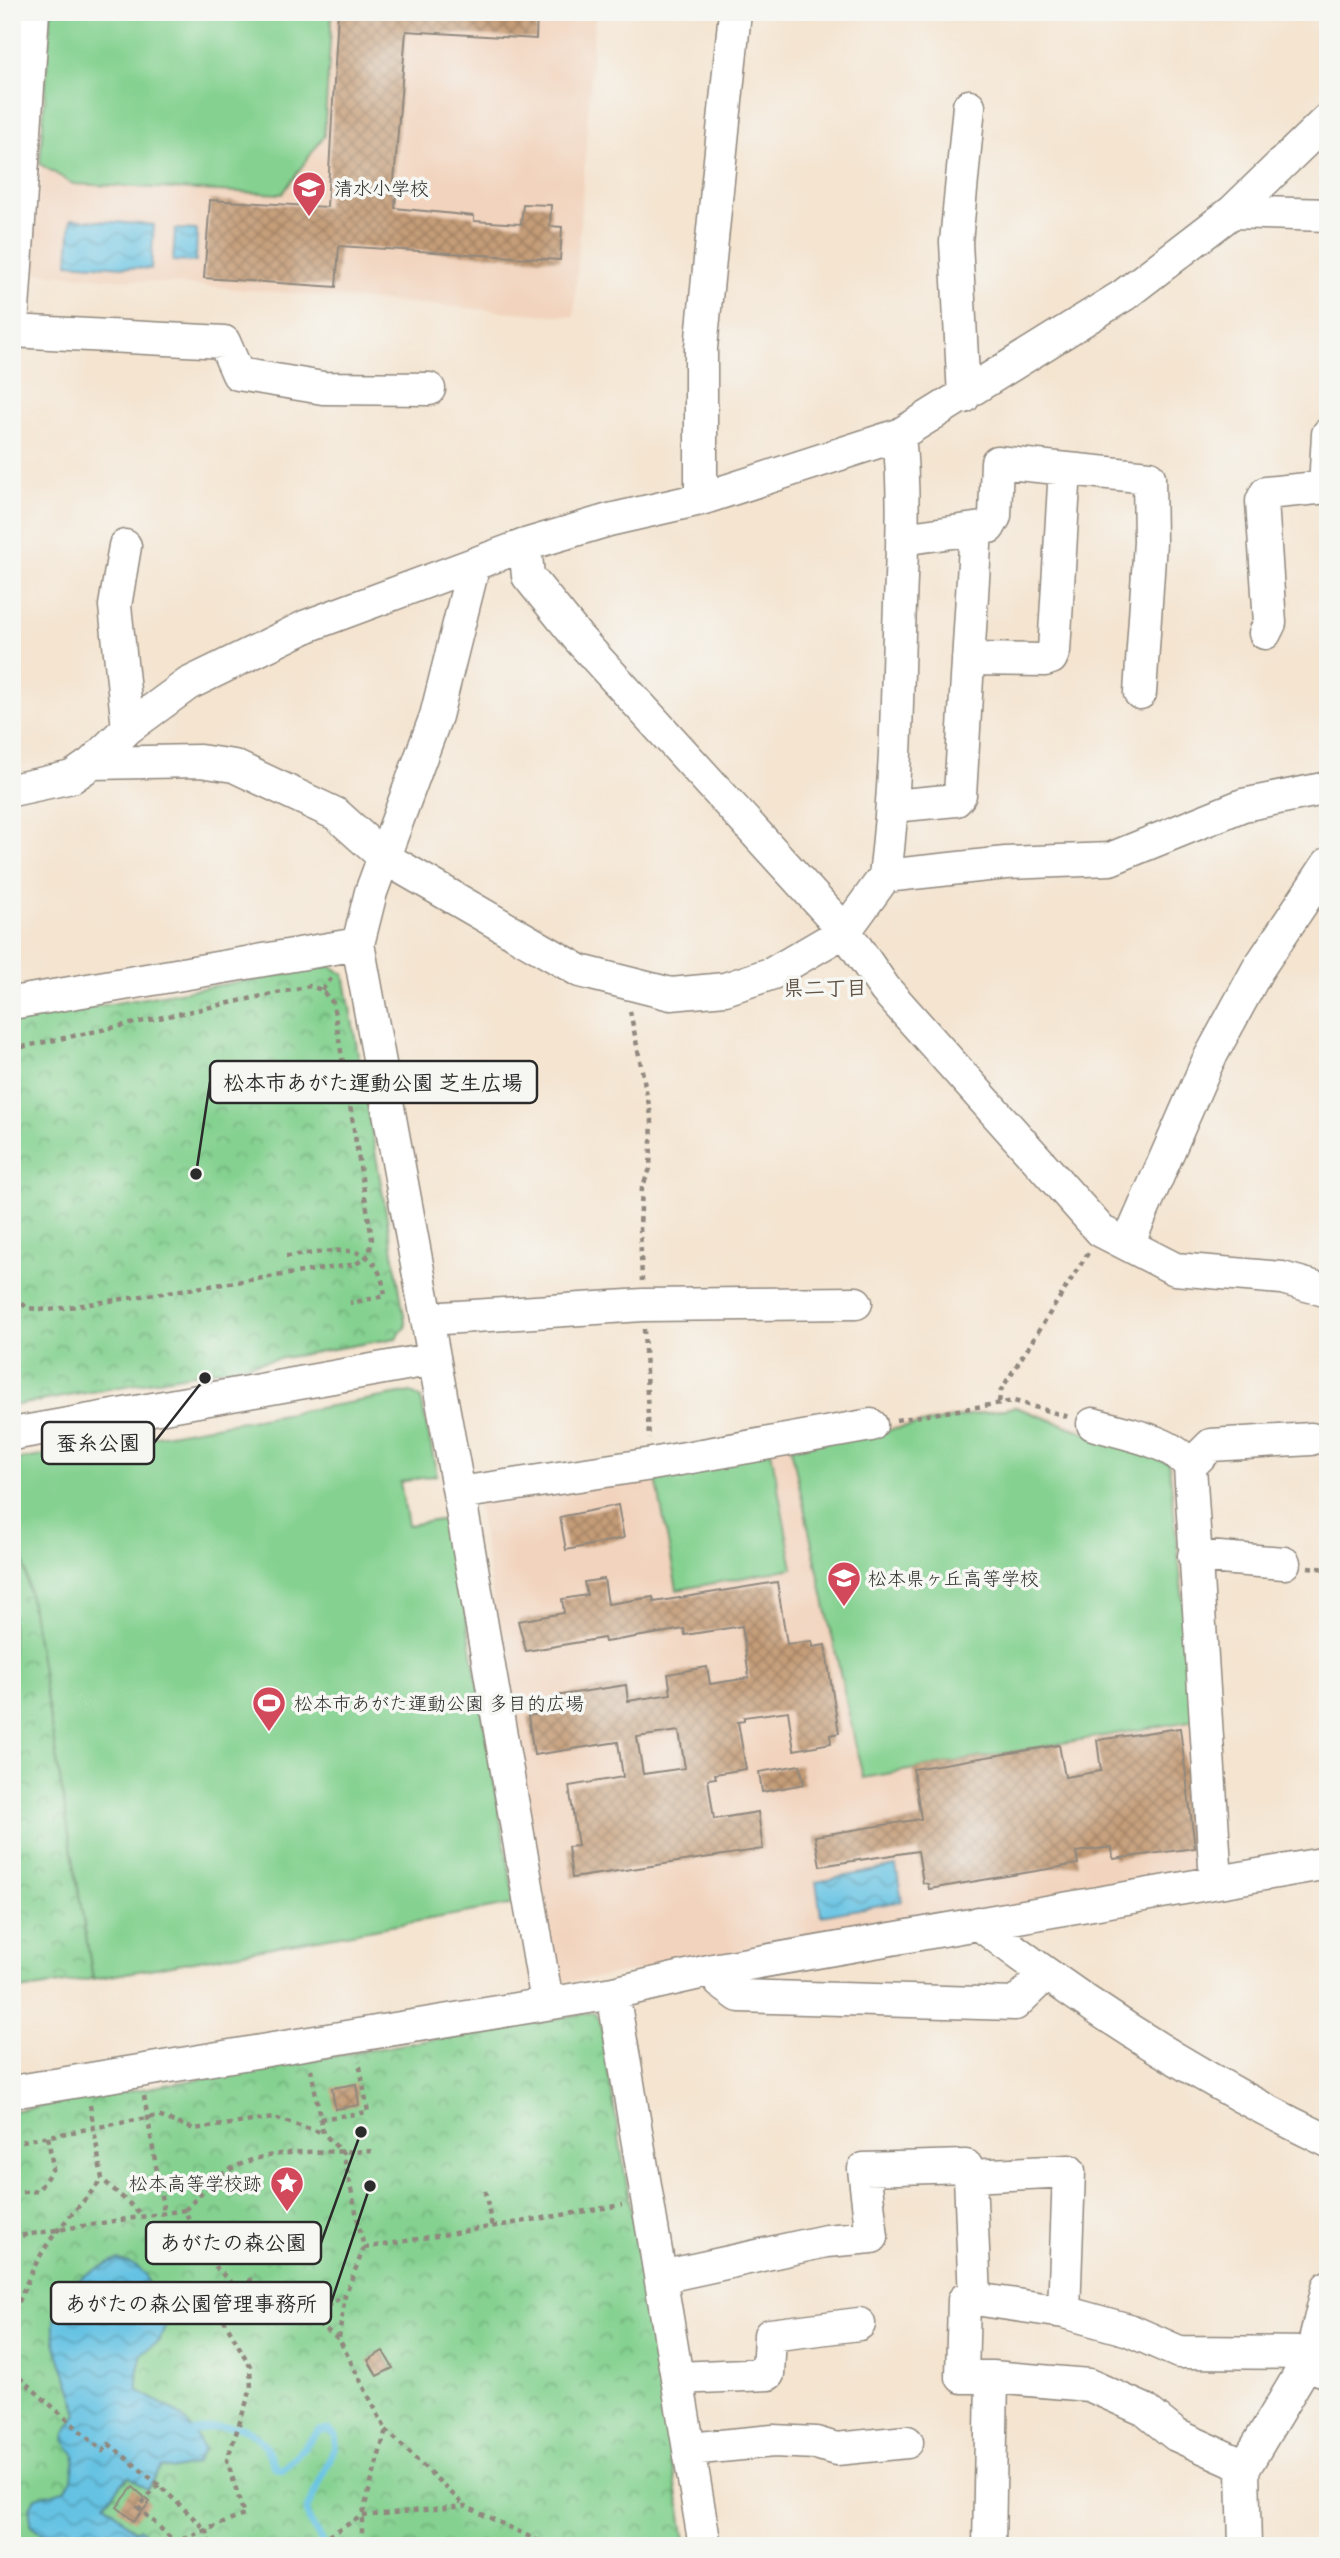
<svg xmlns="http://www.w3.org/2000/svg" width="1340" height="2558" font-family="Sriracha,'Klee One',sans-serif">
<defs>
<pattern id="park-crowns" width="20" height="18" patternUnits="userSpaceOnUse" patternTransform="scale(1.75)"><rect width="20" height="18" fill="#84d190"/><path d="M2 6a3 3 0 1 1 6 0M12 15a3 3 0 1 1 6 0" fill="none" stroke="#6caa76"/></pattern>
<pattern id="water-waves" width="16" height="10" patternUnits="userSpaceOnUse" patternTransform="scale(1.75)"><rect width="16" height="10" fill="#65c2e3"/><path d="M0 5q4-4 8 0t8 0" fill="none" stroke="#539eb8"/></pattern>
<pattern id="building-cross-hatch" width="8" height="8" patternUnits="userSpaceOnUse" patternTransform="scale(1.75)"><rect width="8" height="8" fill="#c59d78"/><path d="M0 0l8 8M0 8l8-8" fill="none" stroke="#a08063"/></pattern>
</defs>
<rect width="100%" height="100%" fill="#f6f6f2"/>
<filter id="ink" filterUnits="userSpaceOnUse"><feTurbulence type="fractalNoise" baseFrequency=".0143" numOctaves="2"/><feDisplacementMap in="SourceGraphic" scale="14" xChannelSelector="R" yChannelSelector="G"/><feConvolveMatrix kernelMatrix="1 2 1 2 8 2 1 2 1" color-interpolation-filters="sRGB"/></filter>
<filter id="wash" filterUnits="userSpaceOnUse"><feTurbulence type="fractalNoise" baseFrequency=".00686" numOctaves="4" result="noise"/><feDisplacementMap in="SourceGraphic" scale="28" xChannelSelector="R" yChannelSelector="G"/><feGaussianBlur stdDeviation="1.57" result="paint"/><feColorMatrix in="noise" values="0 0 0 0 0 0 0 0 0 0 0 0 0 0 0 0 0 1.4 0 .05"/><feComposite in="paint" operator="in"/></filter>
<g filter="url(#wash)">
<rect width="100%" height="100%" fill="#f4e4d0"/>
<!-- built -->
<path fill="#f2d4be" d="M 51,12 L 595,12 L 574,317 L 33,272 Z
M 1016,1405 L 1173,1457 L 1183,1468 L 1203,1875 L 558,1984 L 476,1496 Z"/>
<!-- green -->
<path fill="#84d190" stroke="#587e5e" stroke-width="2" d="M 51,12 L 332,12 L 324,136 L 282,194 L 73,184 L 40,164 Z
M 411,1392 L 421,1399 L 437,1475 L 400,1482 L 408,1525 L 446,1519 L 461,1588 L 515,1904 L 93,1979 L 12,1490 L 12,1461 Z
M 1015,1407 L 1169,1463 L 1195,1720 L 863,1778 L 791,1448 Z
M 771,1451 L 793,1568 L 677,1590 L 655,1473 Z"/>
<!-- park -->
<path fill="url(#park-crowns)" stroke="#587e5e" stroke-width="2" d="M 330,966 L 344,974 L 406,1326 L 396,1338 L 12,1406 L 12,1021 Z
M 12,1490 L 93,1979 L 12,1991 Z
M 594,2012 L 600,2021 L 686,2546 L 12,2546 L 12,2111 Z"/>
<!-- water -->
<path fill="url(#water-waves)" stroke="#487687" stroke-width="2" d="M 71,219 L 154,225 L 151,269 L 68,263 Z
M 175,229 L 197,230 L 196,262 L 173,261 Z
M 896,1866 L 902,1901 L 821,1916 L 816,1882 Z
M 118,2260 L 137,2267 L 145,2274 L 148,2284 L 162,2293 L 170,2313 L 160,2340 L 142,2353 L 137,2374 L 138,2391 C 173,2410 186,2413 204,2450 L 195,2464 L 175,2469 L 162,2467 L 147,2489 L 129,2476 L 105,2503 L 135,2531 L 139,2528 L 158,2546 L 62,2546 C 52,2536 40,2535 30,2525 L 30,2508 L 35,2498 L 65,2490 L 72,2479 L 75,2455 L 64,2440 L 65,2433 L 77,2414 C 75,2388 60,2367 55,2341 C 47,2295 79,2274 118,2260 Z"/>
<g fill="none" stroke-linecap="round" stroke-linejoin="round">
<!-- stream -->
<path stroke="#65c2e3" stroke-width="7" d="M 195,2431 C 238,2422 258,2423 275,2467 L 282,2470 L 319,2431 L 328,2430 L 336,2436 L 335,2447 L 307,2510 L 310,2523 L 325,2546"/>
</g>
<g id="blocks">
<!-- building -->
<path fill="url(#building-cross-hatch)" fill-rule="evenodd" d="M 338,12 L 537,12 L 536,39 L 406,31 L 393,194 L 396,194 L 395,208 L 474,216 L 474,221 L 521,224 L 523,204 L 551,205 L 550,226 L 562,227 L 560,260 L 339,246 L 336,287 L 204,278 L 210,200 L 327,207 Z
M 618,1505 L 624,1538 L 566,1550 L 560,1517 Z
M 604,1579 L 608,1604 L 653,1597 L 654,1602 L 777,1582 L 787,1644 L 812,1641 L 813,1647 L 825,1645 L 839,1733 L 830,1735 L 831,1743 L 794,1750 L 788,1711 L 744,1717 L 744,1721 L 738,1722 L 746,1769 L 715,1774 L 716,1778 L 708,1779 L 714,1819 L 758,1812 L 763,1849 L 572,1878 L 568,1847 L 578,1846 L 569,1786 L 623,1777 L 618,1742 L 534,1755 L 528,1716 L 557,1711 L 555,1696 L 626,1685 L 628,1701 L 671,1694 L 668,1674 L 707,1667 L 710,1684 L 749,1678 L 742,1626 L 685,1635 L 684,1629 L 605,1642 L 604,1638 L 526,1651 L 518,1621 L 564,1613 L 562,1599 L 587,1595 L 584,1582 ZM 679,1731 L 685,1768 L 643,1774 L 637,1737 Z
M 1180,1728 L 1195,1848 L 1113,1859 L 1112,1847 L 1076,1852 L 1078,1864 L 929,1889 L 928,1884 L 923,1883 L 918,1851 L 820,1866 L 815,1836 L 921,1819 L 913,1769 L 1059,1745 L 1065,1777 L 1101,1771 L 1097,1740 Z
M 800,1765 L 804,1784 L 762,1792 L 759,1772 Z
M 356,2084 L 359,2105 L 335,2109 L 332,2088 Z
M 383,2351 L 393,2368 L 377,2376 L 368,2360 Z
M 133,2487 L 150,2502 L 134,2521 L 117,2507 Z"/>
</g>
</g>
<g filter="url(#ink)">
<use href="#blocks" fill-opacity="0" stroke="#90887e" stroke-width="2"/>
<g fill="none" stroke-linecap="round" stroke-linejoin="round">
<!-- minor casing -->
<g stroke="#90887e" stroke-width="35">
<path id="minor" d="M 1232,212 L 1328,215
M 12,325 L 33,12
M 12,331 L 224,342 L 238,374 L 323,388 L 429,389
M 964,397 L 956,242 L 969,106
M 1325,487 L 1328,434
M 701,499 L 701,348 L 735,12
M 902,539 L 989,527 L 995,516 L 997,462 L 1149,477 L 1150,542 L 1140,693
M 525,545 L 528,576 L 579,639 L 845,931 L 885,989 L 1101,1231 L 1175,1269 L 1282,1278 L 1328,1291
M 125,546 L 115,606 L 128,728
M 474,564 L 436,716 L 371,892 L 358,944 L 459,1493 L 547,2002
M 1265,633 L 1270,623 L 1262,501 L 1266,493 L 1328,487
M 968,659 L 1045,660 L 1051,658 L 1054,651 L 1065,469
M 92,763 L 200,761 L 234,766 L 336,814 L 385,858 L 580,971 L 671,994 L 725,989 L 773,973 L 845,931 L 885,876 L 1006,863 L 1110,859 L 1243,805 L 1328,788
M 12,790 L 72,777 L 92,763 L 128,728 L 188,684 L 307,626 L 525,545 L 609,520 L 701,499 L 899,435 L 1124,295 L 1232,212 L 1328,119
M 893,806 L 956,800 L 960,795 L 976,529
M 885,876 C 895,794 897,713 899,632 C 901,566 906,501 899,435
M 12,1003 L 358,944
M 1128,1244 L 1208,1061 L 1258,969 L 1328,864
M 428,1319 L 643,1305 L 856,1303
M 1093,1424 C 1122,1433 1172,1440 1190,1466 L 1216,1882
M 12,1434 L 434,1359
M 1190,1466 L 1211,1445 L 1311,1439
M 459,1493 L 652,1464 L 871,1425
M 1194,1556 L 1284,1563
M 978,1923 C 1087,2007 1204,2082 1328,2141
M 713,1970 L 720,1982 L 739,1996 L 1015,2004 L 1045,1975
M 613,1993 L 705,2546
M 12,2092 L 613,1993 L 713,1970 L 1328,1863
M 970,2176 L 975,2299 L 1064,2312
M 661,2277 L 826,2241 L 872,2237 L 864,2169 L 966,2166 L 970,2176 L 1069,2171 L 1064,2312 L 1129,2330 L 1179,2352 L 1312,2353
M 1328,2287 L 1312,2353 L 1306,2364 L 1328,2372
M 975,2299 L 964,2300 L 962,2377 L 992,2377 L 1089,2385 L 1145,2410 L 1176,2435 L 1245,2466
M 678,2378 L 768,2374 L 770,2335 L 859,2324
M 689,2449 L 773,2441 L 816,2443 L 836,2449 L 907,2442
M 989,2546 L 992,2377
M 1245,2546 L 1243,2470 L 1306,2364"/>
</g>
<!-- path -->
<path stroke="#90887e" stroke-width="4.5" stroke-dasharray="5 5" stroke-linecap="butt" d="M 322,990 L 334,975
M 630,1011 L 652,1120 L 650,1169 L 642,1188 L 640,1227 L 642,1281
M 12,1049 L 310,986 L 322,990 L 333,1003 L 372,1239 L 369,1255 L 356,1264 L 49,1310 L 27,1308 L 12,1294
M 286,1256 C 336,1253 377,1233 385,1296 L 350,1303
M 12,1309 L 21,1303
M 644,1329 L 649,1439
M 999,1402 L 1001,1390 L 1088,1253
M 896,1420 L 1014,1401 L 1069,1417
M 1308,1567 L 1328,1569
M 311,2069 L 323,2133 L 343,2153 L 364,2248 L 345,2295 L 339,2338
M 144,2096 L 164,2213
M 90,2105 L 102,2179 L 141,2214
M 320,2119 L 368,2112 L 359,2061
M 12,2143 L 158,2116 L 194,2129 L 274,2118 L 323,2133
M 485,2191 L 492,2227
M 12,2193 L 38,2191 L 53,2168 L 48,2136
M 185,2210 C 195,2200 205,2188 216,2179 C 261,2143 323,2154 375,2151
M 12,2237 L 185,2210 L 203,2255 L 240,2291 L 310,2318 L 339,2339 L 386,2430 L 362,2516 L 362,2546
M 364,2248 L 622,2205
M 310,2318 L 344,2295
M 12,2321 C 23,2289 37,2255 59,2229 C 73,2212 88,2197 102,2179
M 12,2371 L 103,2451 L 109,2444 L 159,2485 L 207,2531 L 210,2546
M 386,2430 L 465,2506
M 159,2485 L 138,2507 L 175,2542 L 244,2515 L 227,2460 L 251,2389 L 250,2366 L 223,2318 L 255,2274
M 311,2546 L 362,2516 L 465,2506 L 549,2546
M 526,2546 L 530,2535"/>
<!-- minor -->
<use href="#minor" stroke="#fff" stroke-width="32"/>
</g>
</g>
<!-- icons -->
<defs>
<g id="school-pin" transform="scale(1.75)"><path d="M0 17L-7.5 6A9.5 9.5 0 1 1 7.5 6Z" fill="#d1495b" stroke="#f6f6f2"/><path d="M0-5L7-2L0 1L-7-2ZM-4 1L0 2.5L4 1V4Q0 6-4 4Z" fill="#fff"/></g>
<g id="stadium-pin" transform="scale(1.75)"><path d="M0 17L-7.5 6A9.5 9.5 0 1 1 7.5 6Z" fill="#d1495b" stroke="#f6f6f2"/><path d="M0-5a6.5 5 0 1 0 0 10a6.5 5 0 1 0 0-10ZM-3.5-1.8h7v3.6h-7Z" fill="#fff"/></g>
<g id="sight-pin" transform="scale(1.75)"><path d="M0 17L-7.5 6A9.5 9.5 0 1 1 7.5 6Z" fill="#d1495b" stroke="#f6f6f2"/><path d="M0-6L1.8-2.2L6-1.7L2.9 1.2L3.7 5.4L0 3.3L-3.7 5.4L-2.9 1.2L-6-1.7L-1.8-2.2Z" fill="#fff"/></g>
</defs>
<g fill-rule="evenodd">
<use href="#school-pin" x="309" y="188"/>
<use href="#school-pin" x="844" y="1578"/>
<use href="#stadium-pin" x="269" y="1703"/>
<use href="#sight-pin" x="287" y="2183"/>
</g>
<g text-anchor="middle" dominant-baseline="central" stroke-width="7" stroke-linejoin="round" paint-order="stroke">
<!-- poi labels -->
<g font-size="19" fill="#2b2b2b" stroke="#f6f6f2" text-anchor="start">
<text x="334" y="188">清水小学校</text>
<text x="868" y="1578">松本県ヶ丘高等学校</text>
<text x="294" y="1703">松本市あがた運動公園 多目的広場</text>
<text x="262" y="2183" text-anchor="end">松本高等学校跡</text>
</g>
<!-- neighbourhood labels -->
<g font-size="21" font-weight="bold" fill="#615346" stroke="#f6f6f2">
<text x="825" y="988">県二丁目</text>
</g>
</g>
<!-- callouts -->
<path fill="none" stroke="#2b2b2b" stroke-width="2.5" d="M196 1174L210 1082M205 1378L154 1443M361 2132L321 2243M370 2186L331 2303"/>
<g fill="#2b2b2b" stroke="#f6f6f2" stroke-width="2.5">
<circle cx="196" cy="1174" r="7"/>
<circle cx="205" cy="1378" r="7"/>
<circle cx="361" cy="2132" r="7"/>
<circle cx="370" cy="2186" r="7"/>
</g>
<g fill="#f6f6f2" stroke="#2b2b2b" stroke-width="2.5">
<rect x="210" y="1061" width="327" height="42" rx="7"/>
<rect x="42" y="1422" width="112" height="42" rx="7"/>
<rect x="146" y="2222" width="175" height="42" rx="7"/>
<rect x="51" y="2282" width="280" height="42" rx="7"/>
</g>
<g font-size="21" text-anchor="middle" font-weight="bold" fill="#2b2b2b">
<text x="373" y="1090">松本市あがた運動公園 芝生広場</text>
<text x="98" y="1450">蚕糸公園</text>
<text x="233" y="2250">あがたの森公園</text>
<text x="191" y="2311">あがたの森公園管理事務所</text>
</g>
<!-- margin -->
<rect width="1340" height="2558" fill="none" stroke="#f6f6f2" stroke-width="42"/>
</svg>
